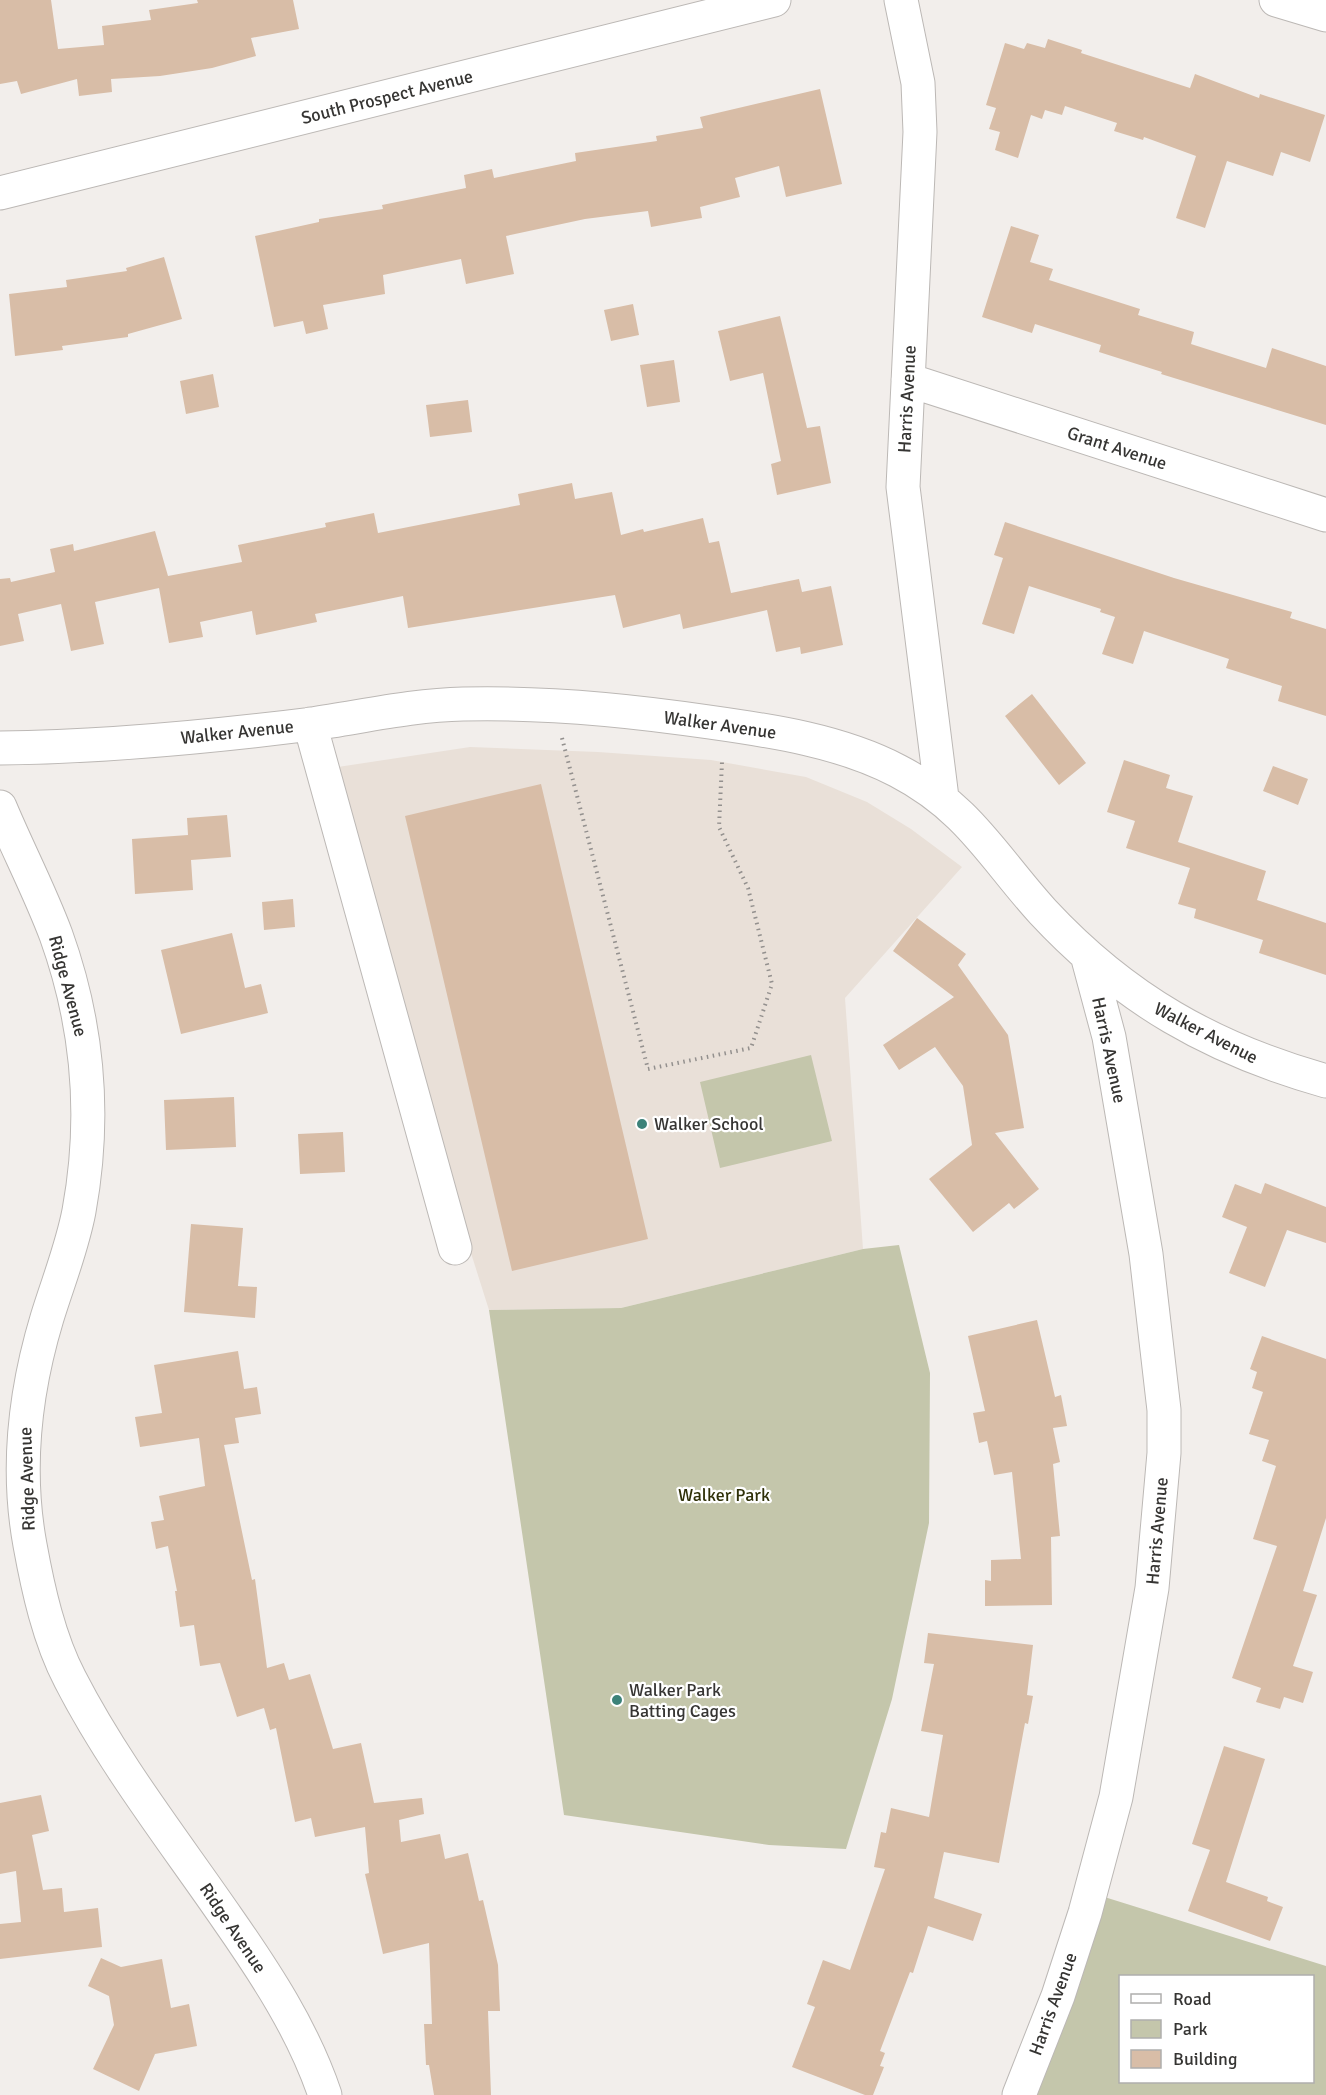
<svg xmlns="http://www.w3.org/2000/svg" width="1326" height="2095" font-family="Signika,sans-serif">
<rect width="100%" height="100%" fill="#f2eeeb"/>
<!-- built -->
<path fill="#e9e0d8" d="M 470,747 L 598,752 L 711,760 L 806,777 L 867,802 L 911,829 L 962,867 L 845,998 L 863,1249 L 621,1308 L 489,1310 L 318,770 Z"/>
<!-- green -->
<path fill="#c4c6ab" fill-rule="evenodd" d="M 811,1055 L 832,1141 L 720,1168 L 700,1082 Z
M 899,1245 L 930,1373 L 929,1523 L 892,1699 L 846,1849 L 769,1845 L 564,1815 L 489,1310 L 621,1308 L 863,1249 Z
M 1098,1895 L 1326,1966 L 1326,2095 L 1027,2095 ZM 1120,1976 L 1312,1976 L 1312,2082 L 1120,2082 Z"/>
<!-- building -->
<path fill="#d8bda7" d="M 0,0 L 51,0 L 58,49 L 104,45 L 102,26 L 151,20 L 149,10 L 198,3 L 197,0 L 293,0 L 299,29 L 251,38 L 256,56 L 212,68 L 160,76 L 111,79 L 112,92 L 79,96 L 77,79 L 21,94 L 17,81 L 0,84 Z
M 1048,39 L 1082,50 L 1081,53 L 1190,88 L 1195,74 L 1259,98 L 1260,94 L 1325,115 L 1310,162 L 1281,152 L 1273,176 L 1227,161 L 1205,228 L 1176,218 L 1196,156 L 1144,137 L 1143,140 L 1114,131 L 1117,123 L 1065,106 L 1062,115 L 1045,110 L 1042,119 L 1031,115 L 1018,158 L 995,150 L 1000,132 L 989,129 L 996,108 L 986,105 L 1005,43 L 1024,49 L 1027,43 L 1045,48 Z
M 820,89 L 842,184 L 786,197 L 779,166 L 735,178 L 740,197 L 700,207 L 702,218 L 651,227 L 648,211 L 585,219 L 506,236 L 514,274 L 466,284 L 461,259 L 383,275 L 385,294 L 323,305 L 328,329 L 306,334 L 303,321 L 274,327 L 255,236 L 319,222 L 319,219 L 383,209 L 382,205 L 466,188 L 464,175 L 492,169 L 494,178 L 576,161 L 575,153 L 657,141 L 656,136 L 703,128 L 700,117 Z
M 1011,226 L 1039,235 L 1030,262 L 1053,269 L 1049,280 L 1140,309 L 1138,315 L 1194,332 L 1191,344 L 1266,368 L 1272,348 L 1326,366 L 1326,425 L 1161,374 L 1162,372 L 1099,352 L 1101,345 L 1035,324 L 1032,333 L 982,317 Z
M 164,257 L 182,319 L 128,334 L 128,337 L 62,346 L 63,350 L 15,356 L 9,294 L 67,287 L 66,280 L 127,271 L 126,268 Z
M 633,304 L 639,335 L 611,341 L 604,310 Z
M 780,316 L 807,428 L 820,426 L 831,483 L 777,495 L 771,464 L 781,461 L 763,373 L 730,381 L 718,331 Z
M 674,360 L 680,402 L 647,407 L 640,365 Z
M 213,374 L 219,407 L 186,414 L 180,381 Z
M 468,400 L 472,432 L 430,437 L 426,405 Z
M 572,483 L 575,499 L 612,492 L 621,535 L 643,529 L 644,532 L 703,518 L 709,543 L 719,541 L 731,593 L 799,579 L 802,592 L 831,586 L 843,645 L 801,654 L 800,647 L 776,652 L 767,610 L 683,629 L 680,614 L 623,628 L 615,595 L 408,628 L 403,596 L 315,614 L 317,622 L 256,635 L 252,611 L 200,622 L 203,637 L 169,643 L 159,588 L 95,602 L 104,644 L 71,651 L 61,604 L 18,614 L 24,641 L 0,646 L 0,579 L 10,578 L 11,582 L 55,572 L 50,549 L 73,544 L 74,551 L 155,531 L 168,576 L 242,562 L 238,545 L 326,527 L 325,523 L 374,513 L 378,533 L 520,505 L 518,494 Z
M 1005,522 L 1174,578 L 1292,612 L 1290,618 L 1326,629 L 1326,716 L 1278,701 L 1282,686 L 1226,668 L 1229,659 L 1144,631 L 1133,664 L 1102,654 L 1115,617 L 1100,612 L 1101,609 L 1029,586 L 1014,634 L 982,624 L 1003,558 L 994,555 Z
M 1032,694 L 1086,763 L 1059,785 L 1005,716 Z
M 1124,760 L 1170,775 L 1166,788 L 1193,796 L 1178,842 L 1266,871 L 1257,900 L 1326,923 L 1326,975 L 1259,953 L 1263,940 L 1194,918 L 1196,909 L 1178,904 L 1190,868 L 1126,848 L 1135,821 L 1107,812 Z
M 1273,766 L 1308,779 L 1298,805 L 1263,791 Z
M 541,784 L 648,1239 L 512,1271 L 405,816 Z
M 227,815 L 231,857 L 191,860 L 193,890 L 135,894 L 132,839 L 188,835 L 187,818 Z
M 293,899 L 295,927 L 264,930 L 262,902 Z
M 917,918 L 966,954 L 958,965 L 1008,1035 L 1024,1128 L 995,1133 L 1039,1189 L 1014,1209 L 1009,1203 L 973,1232 L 929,1179 L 972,1145 L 963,1086 L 935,1047 L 899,1070 L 883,1045 L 954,997 L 893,951 Z
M 232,933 L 245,988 L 261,984 L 268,1013 L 181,1034 L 161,950 Z
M 234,1097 L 236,1147 L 166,1150 L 164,1100 Z
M 343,1132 L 345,1172 L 300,1174 L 298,1134 Z
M 1265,1183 L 1326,1207 L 1326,1243 L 1287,1230 L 1265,1287 L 1229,1273 L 1247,1227 L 1222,1217 L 1235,1184 L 1261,1194 Z
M 191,1224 L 243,1228 L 238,1286 L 257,1287 L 255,1318 L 184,1312 Z
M 1037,1320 L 1055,1397 L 1061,1395 L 1067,1426 L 1053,1428 L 1060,1462 L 1053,1464 L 1060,1536 L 1051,1537 L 1052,1605 L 985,1606 L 985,1580 L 991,1581 L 991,1560 L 1021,1559 L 1012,1472 L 994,1475 L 987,1441 L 979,1443 L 973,1413 L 985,1411 L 968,1336 Z
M 1262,1336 L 1326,1359 L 1326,1518 L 1303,1591 L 1317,1595 L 1293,1666 L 1313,1672 L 1303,1703 L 1284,1697 L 1280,1709 L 1256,1702 L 1261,1688 L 1232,1678 L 1277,1546 L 1253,1539 L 1276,1466 L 1262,1461 L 1269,1440 L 1249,1434 L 1263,1392 L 1252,1388 L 1257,1372 L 1250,1369 Z
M 238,1351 L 244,1389 L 257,1387 L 261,1414 L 235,1418 L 239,1443 L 224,1445 L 252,1580 L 255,1579 L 267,1668 L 284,1663 L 289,1680 L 310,1674 L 333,1749 L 361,1743 L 374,1803 L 422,1798 L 424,1814 L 399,1820 L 401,1842 L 440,1834 L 445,1859 L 468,1853 L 479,1901 L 483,1900 L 498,1965 L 500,2011 L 488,2011 L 491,2095 L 434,2095 L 429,2065 L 426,2065 L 424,2024 L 432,2024 L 429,1943 L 383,1954 L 365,1874 L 369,1873 L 365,1827 L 315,1837 L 311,1818 L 295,1822 L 276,1728 L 270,1730 L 264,1708 L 237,1717 L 220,1663 L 200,1666 L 194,1625 L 180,1627 L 175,1591 L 177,1591 L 168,1546 L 156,1549 L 151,1522 L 164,1520 L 159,1496 L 205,1486 L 199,1438 L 140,1447 L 135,1417 L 162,1413 L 154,1365 Z
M 928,1633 L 1033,1645 L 1027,1695 L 1033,1696 L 1028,1724 L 1025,1723 L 999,1863 L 944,1852 L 934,1898 L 982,1914 L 973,1941 L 928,1926 L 913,1973 L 910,1972 L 880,2051 L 885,2053 L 880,2066 L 884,2067 L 873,2095 L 865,2095 L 792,2067 L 815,2007 L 807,2004 L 823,1960 L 850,1970 L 885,1869 L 874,1867 L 881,1832 L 886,1833 L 891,1808 L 929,1817 L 943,1735 L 921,1731 L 934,1664 L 924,1663 Z
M 1224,1746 L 1265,1759 L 1226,1882 L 1268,1897 L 1267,1901 L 1283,1907 L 1270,1941 L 1188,1911 L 1210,1850 L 1192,1844 Z
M 41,1795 L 49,1831 L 32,1835 L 43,1890 L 62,1888 L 64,1912 L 98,1908 L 102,1947 L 0,1959 L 0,1924 L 21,1922 L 16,1871 L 0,1874 L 0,1803 Z
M 101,1958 L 121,1967 L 162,1959 L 171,2008 L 189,2004 L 197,2046 L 155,2054 L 139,2091 L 93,2069 L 114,2025 L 109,1996 L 88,1986 Z"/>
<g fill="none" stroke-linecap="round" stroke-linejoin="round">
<!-- minor casing -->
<g stroke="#bcb8b5" stroke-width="35">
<path id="minor" d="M 901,0 L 918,83 L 920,132 L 903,487 L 942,798
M 1276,0 L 1326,15
M 0,193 L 774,0
M 908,380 L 1326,515
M 310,724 L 455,1248
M 0,748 C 105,747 208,737 312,724 C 361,717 413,705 463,704 C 545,702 628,710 709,722 C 773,731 841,741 898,771 C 969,808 993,857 1043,912 C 1124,999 1212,1049 1326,1081
M 0,807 C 18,850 40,892 56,935 C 88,1024 96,1118 79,1211 C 72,1248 58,1282 47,1318 C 25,1391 16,1469 30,1545 C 38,1589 49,1639 70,1679 C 113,1763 174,1841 227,1918 C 266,1974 303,2030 325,2095
M 1019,2095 L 1058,1996 L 1085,1913 L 1116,1797 L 1152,1588 L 1164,1453 L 1164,1410 L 1146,1254 L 1109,1037 L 1087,955"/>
</g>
<!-- path -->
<path stroke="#93908e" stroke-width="4" stroke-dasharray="1.5 4.5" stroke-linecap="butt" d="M 562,738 L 648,1069 L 751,1048 L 772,984 L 748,888 L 719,827 L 722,762"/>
<!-- minor -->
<use href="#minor" stroke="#fff" stroke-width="33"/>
</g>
<!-- markers -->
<g fill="#3c8279" stroke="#fff" stroke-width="2">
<circle cx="642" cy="1124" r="6"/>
<circle cx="617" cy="1700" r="6"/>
</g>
<g text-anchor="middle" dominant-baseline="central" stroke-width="4.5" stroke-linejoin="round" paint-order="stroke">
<!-- street labels -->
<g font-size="18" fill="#363533" stroke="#fff">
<text transform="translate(387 97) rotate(-14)">South Prospect Avenue</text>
<text transform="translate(907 399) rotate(-87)">Harris Avenue</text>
<text transform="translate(1117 448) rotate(18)">Grant Avenue</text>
<text transform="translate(720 725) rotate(8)">Walker Avenue</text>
<text transform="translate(237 732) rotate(-6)">Walker Avenue</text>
<text transform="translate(68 986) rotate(75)">Ridge Avenue</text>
<text transform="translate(1206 1033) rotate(27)">Walker Avenue</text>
<text transform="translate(1109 1050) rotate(78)">Harris Avenue</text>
<text transform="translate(27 1479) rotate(-92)">Ridge Avenue</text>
<text transform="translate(1157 1531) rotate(-85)">Harris Avenue</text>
<text transform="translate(233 1928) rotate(56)">Ridge Avenue</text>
<text transform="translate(1053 2004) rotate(-70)">Harris Avenue</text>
</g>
<!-- poi labels -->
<g font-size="18" fill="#363533" stroke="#fff" text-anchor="start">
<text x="654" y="1124">Walker School</text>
<text x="629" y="1690">Walker Park<tspan x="629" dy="21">Batting Cages</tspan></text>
</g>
<!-- park labels -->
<g font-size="18" fill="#2f3008" stroke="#fff">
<text x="724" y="1495">Walker Park</text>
</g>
</g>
<!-- legend -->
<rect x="1119" y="1975" width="195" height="108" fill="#ffffff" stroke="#afaead" stroke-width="1.5"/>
<rect x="1131" y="1994" width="30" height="9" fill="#ffffff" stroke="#afaead" stroke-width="1.5"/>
<text x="1173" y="2005" font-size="18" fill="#363533">Road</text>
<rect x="1131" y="2020" width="30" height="18" fill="#c4c6ab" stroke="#afaead" stroke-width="1.5"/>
<text x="1173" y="2035" font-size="18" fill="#363533">Park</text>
<rect x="1131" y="2050" width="30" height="18" fill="#d8bda7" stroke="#afaead" stroke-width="1.5"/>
<text x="1173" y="2065" font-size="18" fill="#363533">Building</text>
</svg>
